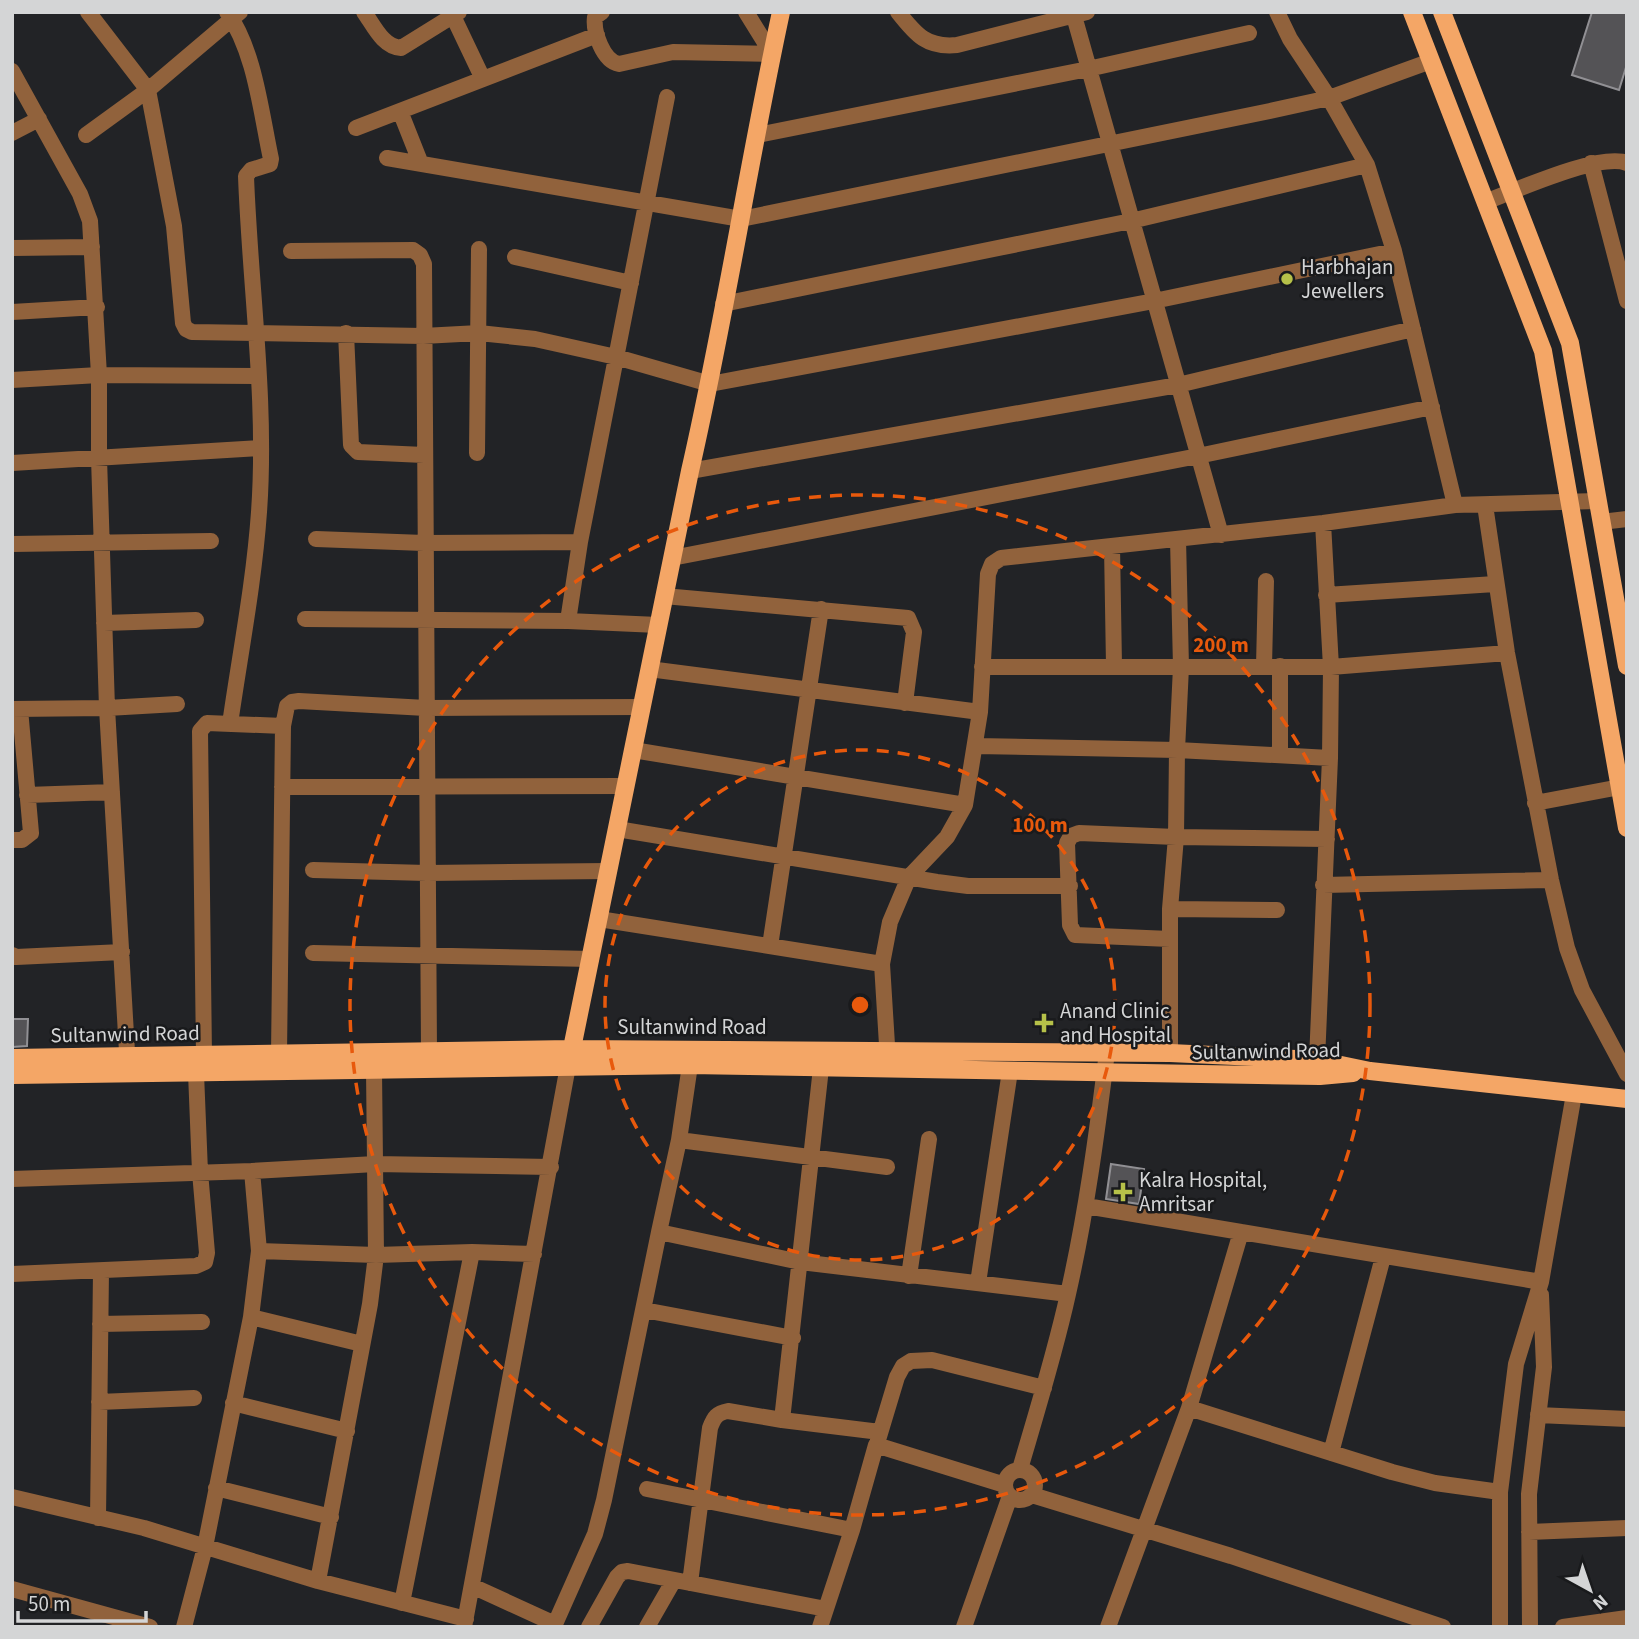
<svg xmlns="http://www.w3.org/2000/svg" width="1639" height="1639" font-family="'Source Sans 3',sans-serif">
<rect width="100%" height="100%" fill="#222326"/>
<!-- building -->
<path fill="#545356" stroke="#919094" stroke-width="2" d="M 1592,12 L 1627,12 L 1627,64 L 1619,90 L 1572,75 Z
M 12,1019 L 28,1019 L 27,1046 L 12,1047 Z
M 1111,1164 L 1144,1169 L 1139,1204 L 1106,1199 Z"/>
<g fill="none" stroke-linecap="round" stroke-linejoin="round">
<!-- minor -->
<path stroke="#91623c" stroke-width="16" d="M 227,12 C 255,51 261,113 271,159 L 270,164 L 251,170 L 246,176 C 250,287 267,400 259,512 C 254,583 240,654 230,724
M 240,12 L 148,90 L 174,226 L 183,323 L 186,329 L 192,332 L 423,336 L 479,333 L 535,339 L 616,357 L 710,384 L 1154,301 L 1394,251
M 364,12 C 374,26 383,47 401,48 L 459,12
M 602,12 L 595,17 C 593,32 603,61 619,64 L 673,52 L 772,54
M 746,12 L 772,54
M 898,12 C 916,35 927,48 957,45 L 1087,12
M 1277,12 L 1290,39 L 1329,98 L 1367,165 L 1394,251 L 1455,505
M 453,16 L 483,79
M 1074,16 L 1221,535
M 12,71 L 80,194 L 90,221 L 99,375 L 99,458 L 107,708 L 12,709
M 400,111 L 421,164
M 356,128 L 597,35
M 12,133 L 39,119
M 86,135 L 148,90 L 88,12
M 758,135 L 1088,69 L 1249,33
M 387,158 L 741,219 L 1270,111 L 1329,98 L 1431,61
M 1591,163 L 1627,301
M 1485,202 C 1515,191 1600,152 1627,163
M 12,248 L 92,247
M 291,251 L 413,250 L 420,255 L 424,264 L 429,1052
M 515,257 L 631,283
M 723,304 L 1131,221 L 1367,165
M 12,312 L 97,307
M 346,333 L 351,445 L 358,452 L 424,455
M 12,380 L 99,375 L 258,376
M 477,453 L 479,249
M 12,463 L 260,448
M 690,471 L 1178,385 L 1413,329
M 1485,505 L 1507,653 L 1551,880 L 1567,948 L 1582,990 L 1627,1074
M 1601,522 L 1627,519
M 316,539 L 424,543 L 580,542
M 12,544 L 211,541
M 1112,546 L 1114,666
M 672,558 L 1198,456 L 1432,407
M 1326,595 L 1495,584
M 664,596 L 908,618 L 914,632 L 905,703
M 305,619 L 568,621 L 658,625
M 568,621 L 580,542 L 667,97
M 104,623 L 196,620
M 1264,666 L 1266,581
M 1280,666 L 1280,755
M 982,667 L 1331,667 L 1507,653
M 649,669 L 980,712
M 283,726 L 287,706 L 292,702 L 299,701 L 426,708 L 642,707
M 976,746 L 1177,750 L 1330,758
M 633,750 L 965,805
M 282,787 L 624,786
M 27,795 L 112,792
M 1535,803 L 1620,787
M 617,829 L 937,882 L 968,886 L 1070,886
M 12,840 L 22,840 L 31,833 L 20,709
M 313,870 L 427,873 L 608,871
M 1323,885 L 1551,880
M 1170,909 L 1277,910
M 599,919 L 882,964
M 1170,939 L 1075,935 L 1070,925 L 1067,843 L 1071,836 L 1079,833 L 1176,837 L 1327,839
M 770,946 L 821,609
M 313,953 L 591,959
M 12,955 L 16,957 L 122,952
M 1170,1053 L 1170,909 L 1176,837 L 1177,750 L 1181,667 L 1178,539
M 204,1056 L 200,731 L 207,723 L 283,726 L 279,1054
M 1317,1060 L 1330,758 L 1331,667 L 1323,523
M 888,1061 L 882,964 L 890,922 L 909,877 L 947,837 L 965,805 L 980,712 L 988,574 L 992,564 L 1001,558 L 1323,523 L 1455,505 L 1597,501
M 821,1068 L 782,1420 L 880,1432
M 128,1069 L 107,708 L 177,704
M 679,1140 L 887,1167
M 252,1171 L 259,1251
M 12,1179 L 252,1171 L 375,1164 L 551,1167
M 1086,1206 L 1241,1232
M 659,1232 L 679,1140 L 690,1065
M 12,1274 L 196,1266 L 205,1262 L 207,1253 L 200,1172 L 196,1073
M 909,1276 L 929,1139
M 978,1283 L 1010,1071
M 644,1310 L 793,1338
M 251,1317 L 362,1344
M 100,1324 L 202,1322
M 99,1402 L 194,1398
M 233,1403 L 347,1431
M 1189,1408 L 1392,1472 L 1435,1483 L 1500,1492
M 1538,1415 L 1627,1419
M 878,1440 L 897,1377 L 903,1366 L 911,1361 L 932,1360 L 1044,1388
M 1331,1453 L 1383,1257
M 1020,1469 C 1037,1411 1055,1353 1068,1294 C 1086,1215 1097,1133 1107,1052
M1005 1485a15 15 0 1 1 30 0a15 15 0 1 1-30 0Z
M 216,1488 L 331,1517
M 647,1489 L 852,1530
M 1032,1495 L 1231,1556 L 1443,1627
M 12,1497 L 144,1528 L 318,1581 L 466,1619
M 98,1518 L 101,1271
M 1529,1532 L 1627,1528
M 318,1581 L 370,1304 L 376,1255 L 374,1070
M 690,1583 L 710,1428 C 714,1417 717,1413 728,1411 L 782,1420
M 472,1586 L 555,1624 L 595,1534 L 604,1500 L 659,1232 L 800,1262 L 1068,1294
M 12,1589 L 150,1627
M 402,1603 L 472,1252
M 184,1627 L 205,1547 L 251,1317 L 259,1251 L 376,1255 L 472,1252 L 534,1254
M 464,1627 L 568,1066
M 589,1627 L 617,1577 L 622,1572 L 628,1571 L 826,1609
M 647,1627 L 674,1580
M 820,1627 L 852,1530 L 876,1445 L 1005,1485
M 964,1627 L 1010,1496
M 1108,1627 L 1189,1408 L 1241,1232 L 1541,1282
M 1500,1627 L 1500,1492 L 1516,1364 L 1541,1282 L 1574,1094
M 1530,1627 L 1529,1494 L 1544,1367 L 1541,1295
M 1563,1627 L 1627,1618"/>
<!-- major -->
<path stroke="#f4a666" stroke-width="18" d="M 1412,12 L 1543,351 L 1627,828
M 1442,12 L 1570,343 L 1627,666
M 12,1058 L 571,1049 L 1170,1053 L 1317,1060 L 1370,1071 L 1627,1099
M 570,1058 L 690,471 C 725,319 748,165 781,12
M 12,1075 L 690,1065 L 1320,1076 L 1353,1073"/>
</g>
<!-- distance rings -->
<g fill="none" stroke="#e8590c" stroke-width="3.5" stroke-dasharray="12 9">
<circle cx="860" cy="1005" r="255"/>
<circle cx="860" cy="1005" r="510"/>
</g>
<!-- markers -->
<g fill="#b6c149" stroke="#191a1c" stroke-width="2.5">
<circle cx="1287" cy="279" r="7"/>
<path d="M1040.5 1012.5h7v7h7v7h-7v7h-7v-7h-7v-7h7z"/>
<path d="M1119.5 1181.5h7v7h7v7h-7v7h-7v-7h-7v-7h7z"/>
</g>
<g text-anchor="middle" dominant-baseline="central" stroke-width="5" stroke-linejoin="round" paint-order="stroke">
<!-- poi labels -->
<g font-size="21" fill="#d4d5d6" stroke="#191a1c" text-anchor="start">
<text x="1301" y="267">Harbhajan<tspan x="1301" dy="24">Jewellers</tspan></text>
<text x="1060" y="1011">Anand Clinic<tspan x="1060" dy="24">and Hospital</tspan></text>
<text x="1139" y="1180">Kalra Hospital,<tspan x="1139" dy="24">Amritsar</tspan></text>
</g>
<!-- street labels -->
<g font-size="21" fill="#d4d5d6" stroke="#191a1c">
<text x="692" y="1027">Sultanwind Road</text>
<text transform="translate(125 1034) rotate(-1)">Sultanwind Road</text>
<text transform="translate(1266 1051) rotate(-1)">Sultanwind Road</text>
</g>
</g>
<circle cx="860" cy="1005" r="10" fill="#e8590c" stroke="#191a1c" stroke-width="3.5"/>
<g font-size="21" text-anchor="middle" font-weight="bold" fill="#e8590c" stroke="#191a1c" stroke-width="5" stroke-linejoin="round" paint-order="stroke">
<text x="1221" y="652">200 m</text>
<text x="1040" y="832">100 m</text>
</g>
<!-- border -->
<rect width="1639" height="1639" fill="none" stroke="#d4d5d6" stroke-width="28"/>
<!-- north arrow -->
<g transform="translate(1590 1590) rotate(140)" stroke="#191a1c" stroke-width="5" paint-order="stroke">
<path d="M0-5L12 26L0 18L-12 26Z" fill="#d4d5d6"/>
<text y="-10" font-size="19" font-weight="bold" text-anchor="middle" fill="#d4d5d6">N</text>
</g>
<!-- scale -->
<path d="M18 1611v10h128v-10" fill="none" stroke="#d4d5d6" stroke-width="3.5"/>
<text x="28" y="1611" font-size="21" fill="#d4d5d6" stroke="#191a1c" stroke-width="5" paint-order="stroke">50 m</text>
</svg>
